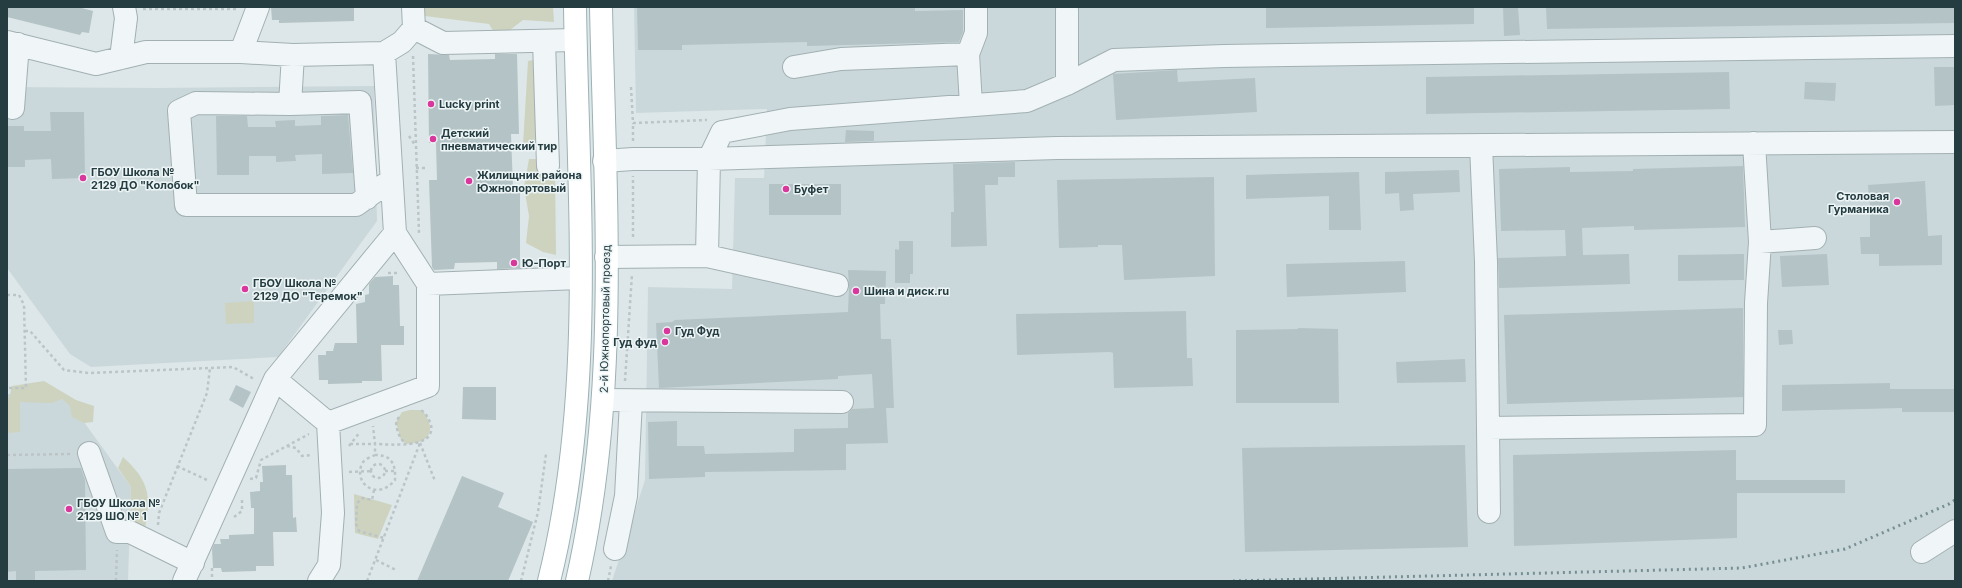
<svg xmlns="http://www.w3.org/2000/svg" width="1962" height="588" font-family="Inter,sans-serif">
<rect width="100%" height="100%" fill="#dde7e9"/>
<!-- built -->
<path fill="#cbd8db" d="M 634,7 L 1955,7 L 1955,581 L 612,581 L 645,480 L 648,287 L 732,289 L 735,178 L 764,178 L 767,109 L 636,113 Z
M 374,86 L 377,221 L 278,357 L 91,367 L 70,354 L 7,268 L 7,87 L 156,88 Z
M 7,394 L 30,394 L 68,400 L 131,487 L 128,581 L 7,581 Z"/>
<!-- green -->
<path fill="#cdd3be" d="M 421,7 L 553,7 L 554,22 L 523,20 L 498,39 L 489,24 L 425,16 Z
M 539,59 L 542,144 L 523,145 L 528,61 Z
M 529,159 L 542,159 L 555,169 L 556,255 L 543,252 L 526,243 L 529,216 L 524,187 Z
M 254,301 L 254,323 L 226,324 L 225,303 Z
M 44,381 L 76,400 L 94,406 L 93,422 L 84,423 L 72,417 L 70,406 L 62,399 L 52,403 L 20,402 L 20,432 L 7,433 L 7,398 L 9,398 L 12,386 Z
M 410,410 L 422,410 C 437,429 431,444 406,444 L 401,440 L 396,422 L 402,412 Z
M 123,457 C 153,484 151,501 143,538 L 130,531 L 131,487 L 118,468 Z
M 354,494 L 392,505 L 378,539 L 355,533 Z"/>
<!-- building -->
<path fill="#b4c3c6" d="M 7,7 L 78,7 L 93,11 L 89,33 L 82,32 L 80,35 L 7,17 Z
M 271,7 L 354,7 L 354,21 L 279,23 L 279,20 L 272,20 Z
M 637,7 L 915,7 L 915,11 L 963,10 L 963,32 L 959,42 L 807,46 L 807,42 L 682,45 L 682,50 L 638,50 Z
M 1266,7 L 1474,7 L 1474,24 L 1266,28 Z
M 1503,7 L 1518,7 L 1520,35 L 1504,36 Z
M 1546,7 L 1955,7 L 1955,23 L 1547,29 Z
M 428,54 L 449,55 L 450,60 L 495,59 L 495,54 L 517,54 L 519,134 L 511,134 L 513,188 L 520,188 L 520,268 L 497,269 L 497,262 L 455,263 L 454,269 L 434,270 L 432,267 L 429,180 L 437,180 L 436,143 L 429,143 Z
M 1934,67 L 1955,67 L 1955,105 L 1935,106 Z
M 1177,70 L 1178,82 L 1255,78 L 1257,112 L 1116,120 L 1113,74 Z
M 1729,72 L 1730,109 L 1426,114 L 1426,77 Z
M 1805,82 L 1836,83 L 1835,101 L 1804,99 Z
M 50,112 L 84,112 L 85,178 L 52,179 L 51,159 L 25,160 L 25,167 L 7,167 L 7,126 L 24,126 L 24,131 L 51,131 Z
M 348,115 L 353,173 L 322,174 L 322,154 L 295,155 L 296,161 L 276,162 L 276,156 L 249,156 L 249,175 L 217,175 L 216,116 L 247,116 L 248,127 L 276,127 L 275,121 L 295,120 L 295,126 L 321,125 L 321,116 Z
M 846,130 L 874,131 L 874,141 L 845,142 Z
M 1015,162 L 1015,177 L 998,177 L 998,185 L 985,185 L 987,246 L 951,247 L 951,212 L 954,212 L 953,164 Z
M 1743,166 L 1745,227 L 1634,230 L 1634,226 L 1582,228 L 1583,255 L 1629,254 L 1630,284 L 1499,288 L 1498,258 L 1566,256 L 1565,230 L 1501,231 L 1499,169 L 1570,167 L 1570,172 L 1633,171 L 1633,169 Z
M 1459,170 L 1460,192 L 1413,194 L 1414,210 L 1400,211 L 1399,193 L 1385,194 L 1385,172 Z
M 1359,172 L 1361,230 L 1329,230 L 1329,196 L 1246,199 L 1246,175 Z
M 1214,177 L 1215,276 L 1124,280 L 1122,245 L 1098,245 L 1098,247 L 1059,248 L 1057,180 Z
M 1925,181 L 1928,236 L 1942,235 L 1942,265 L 1879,266 L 1879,254 L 1861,254 L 1860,237 L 1870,237 L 1870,205 L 1868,185 Z
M 769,184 L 841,184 L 841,215 L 769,215 Z
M 899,241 L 913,241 L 913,274 L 910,274 L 910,283 L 895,283 L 895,249 L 899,250 Z
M 1744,254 L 1744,280 L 1678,281 L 1678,255 Z
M 1827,254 L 1829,285 L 1782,287 L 1780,256 Z
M 1405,261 L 1406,292 L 1287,297 L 1286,264 Z
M 848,270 L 886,271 L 885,304 L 880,304 L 881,339 L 891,339 L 894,408 L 886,408 L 888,443 L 846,444 L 846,470 L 705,472 L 705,477 L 649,479 L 648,422 L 677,421 L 677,446 L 704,446 L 705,454 L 794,452 L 794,429 L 848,428 L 848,413 L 852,409 L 874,408 L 872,374 L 838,376 L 838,379 L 659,388 L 656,323 L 672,322 L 675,320 L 848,312 L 849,287 Z
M 393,276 L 393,285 L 399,285 L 400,326 L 404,326 L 404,345 L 381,345 L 382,381 L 362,381 L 362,383 L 328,384 L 328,380 L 319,380 L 318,355 L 326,355 L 326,351 L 333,351 L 335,343 L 357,343 L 356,304 L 365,302 L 365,295 L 369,294 L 369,284 L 375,277 Z
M 1743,308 L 1743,397 L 1507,404 L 1504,315 Z
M 1186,311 L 1187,358 L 1192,358 L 1193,386 L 1114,388 L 1113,353 L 1110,352 L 1017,355 L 1016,314 Z
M 1298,328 L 1338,329 L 1339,403 L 1236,403 L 1236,330 L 1298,329 Z
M 1778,330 L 1792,330 L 1793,344 L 1779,345 Z
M 1465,359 L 1466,382 L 1397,383 L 1396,362 Z
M 1890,383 L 1890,389 L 1955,389 L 1955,412 L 1902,412 L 1902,408 L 1782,411 L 1782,385 Z
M 236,385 L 251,392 L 243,408 L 229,400 Z
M 463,387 L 496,387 L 496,420 L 462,419 Z
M 1465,445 L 1468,547 L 1245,552 L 1242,448 Z
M 1736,450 L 1736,480 L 1845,480 L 1845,493 L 1737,493 L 1737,538 L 1514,546 L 1513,455 Z
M 286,465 L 286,475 L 292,475 L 293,518 L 296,517 L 297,532 L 273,532 L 274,566 L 256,566 L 256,571 L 222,572 L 221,568 L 213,568 L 212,549 L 214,544 L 221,544 L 220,539 L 229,539 L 229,535 L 254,534 L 254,508 L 251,508 L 250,492 L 260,491 L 260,482 L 263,482 L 262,466 Z
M 81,468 L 85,480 L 86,570 L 35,571 L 35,581 L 16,581 L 16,571 L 7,572 L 7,469 Z
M 462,476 L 504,493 L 498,507 L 533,522 L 508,581 L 417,581 Z"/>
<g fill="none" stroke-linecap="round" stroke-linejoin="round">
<!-- minor casing -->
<g stroke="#a2b0b3" stroke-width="24">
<path id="minor" d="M 1067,10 L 1067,84
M 414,28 L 443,43 L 575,40
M 544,41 L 548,166
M 7,42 L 96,64 L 146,52 L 241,52 L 293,55 L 384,53 L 402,42 L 414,28 L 413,7
M 241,52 L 258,7
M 968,54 L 976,33 L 976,7
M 121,58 L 126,18 L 124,7
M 794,67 L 841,59 L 968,54 L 971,105
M 290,104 L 293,55
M 13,108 L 18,44
M 1481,145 L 1486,262 L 1489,512
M 604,161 L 633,159 L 709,159 L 1057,148 L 1955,142
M 367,198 L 360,102 L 290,104 L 196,103 L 179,111 L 186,205 L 356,205 L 384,185
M 1760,242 L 1815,238
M 707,256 L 709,159 L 722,132 L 790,119 L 1027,101 L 1067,84 L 1114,60 L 1224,56 L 1955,46
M 606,257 L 707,256 L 837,285
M 428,284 L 580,278
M 275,379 L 328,423
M 603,400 L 842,402
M 1488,428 L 1755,425 L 1756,303 L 1760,242 L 1754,143
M 89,453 L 117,532 L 130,532 L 193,563
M 615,549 L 626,496 L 631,401
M 1922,552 L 1955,531
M 184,581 L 275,379 L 395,233
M 319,581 L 329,565 L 333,513 L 328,423 L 428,386 L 428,284 L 395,233 L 384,53"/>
</g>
<!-- major casing -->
<g stroke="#9cb2b5" stroke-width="24">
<path id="major" d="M 549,581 C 596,393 578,198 575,7
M 577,581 C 620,393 605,198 601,7"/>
</g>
<!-- path -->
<path stroke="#bbc5c8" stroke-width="2.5" stroke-dasharray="3 3" stroke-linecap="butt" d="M 143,9 L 238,9
M 413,56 L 419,233
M 631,87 L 633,123 L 707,120
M 409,136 L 415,145
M 633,141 L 633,123
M 416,168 L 427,168
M 633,237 L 633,176
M 388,273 L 399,273
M 7,295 L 19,295 L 24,305 L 26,388 L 7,388
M 25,331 L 30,331 L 64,370 L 89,373 L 233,367 L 254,379
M 625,381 L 632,274
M 399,417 L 396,422 C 397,431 399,438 406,444
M 420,443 L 435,481
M 350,444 L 375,444 L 373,426
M 287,446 L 296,448 L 302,456 L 312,455
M 349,446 L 360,432
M 7,455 L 70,454
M 375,455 C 371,457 364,459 362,464 C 353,483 377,502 395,480 L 395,471
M371 471a7 7 0 1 1 14 0a7 7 0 1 1-14 0Z
M 177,466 L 209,481
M 385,471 L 395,471 C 393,459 387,455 375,455 L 375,444 C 388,444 436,450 431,425 C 429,419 426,413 421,410
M 349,472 L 370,471
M 250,479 L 256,478 L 261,460 L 309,434
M 374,490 L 372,500 L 363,498 L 357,503 L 356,524 L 359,531 L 384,538
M 234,517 L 242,511 L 242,500
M 158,525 L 159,513 L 207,393 L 210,368
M 376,560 L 396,570
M 212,568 L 212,581
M 116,581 L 117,550
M 367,581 L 420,443
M 521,581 L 538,512 L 546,454
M 608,581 L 611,566"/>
<!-- minor -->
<use href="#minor" stroke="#f0f5f7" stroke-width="22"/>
<!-- major -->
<use href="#major" stroke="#fff" stroke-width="22"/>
<!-- rail -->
<path stroke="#768f93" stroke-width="3" stroke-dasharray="2 4" stroke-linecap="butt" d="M 1233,581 L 1742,568 L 1845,549 L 1949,504 L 1955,500"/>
</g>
<!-- markers -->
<g fill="#d9379c" stroke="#edf5f6" stroke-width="1.5">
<circle cx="431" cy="104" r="4"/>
<circle cx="433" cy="139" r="4"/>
<circle cx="83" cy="178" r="4"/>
<circle cx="469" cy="181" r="4"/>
<circle cx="786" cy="189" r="4"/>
<circle cx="1897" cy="202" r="4"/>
<circle cx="514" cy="263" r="4"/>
<circle cx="245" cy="289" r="4"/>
<circle cx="856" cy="291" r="4"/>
<circle cx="667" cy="331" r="4"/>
<circle cx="665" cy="342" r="4"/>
<circle cx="69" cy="509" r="4"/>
</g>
<g text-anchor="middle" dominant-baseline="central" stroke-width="3" stroke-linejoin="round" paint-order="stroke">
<!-- poi labels -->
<g font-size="11" font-weight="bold" fill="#253c41" stroke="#edf5f6" text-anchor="start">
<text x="439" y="104">Lucky print</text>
<text x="441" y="133">Детский<tspan x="441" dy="13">пневматический тир</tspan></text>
<text x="91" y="172">ГБОУ Школа №<tspan x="91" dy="13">2129 ДО "Колобок"</tspan></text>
<text x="477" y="175">Жилищник района<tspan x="477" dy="13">Южнопортовый</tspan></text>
<text x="794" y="189">Буфет</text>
<text x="1889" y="196" text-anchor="end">Столовая<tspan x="1889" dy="13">Гурманика</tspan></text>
<text x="522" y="263">Ю-Порт</text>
<text x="253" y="283">ГБОУ Школа №<tspan x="253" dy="13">2129 ДО "Теремок"</tspan></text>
<text x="864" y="291">Шина и диск.ru</text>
<text x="675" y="331">Гуд Фуд</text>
<text x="657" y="342" text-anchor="end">Гуд фуд</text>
<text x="77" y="503">ГБОУ Школа №<tspan x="77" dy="13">2129 ШО № 1</tspan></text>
</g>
<!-- street labels -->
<g font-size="11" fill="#253c41" stroke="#edf5f6">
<text transform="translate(605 319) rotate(-89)">2-й Южнопортовый проезд</text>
</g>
</g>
<!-- border -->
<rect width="1962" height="588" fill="none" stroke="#253c41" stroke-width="16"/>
</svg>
